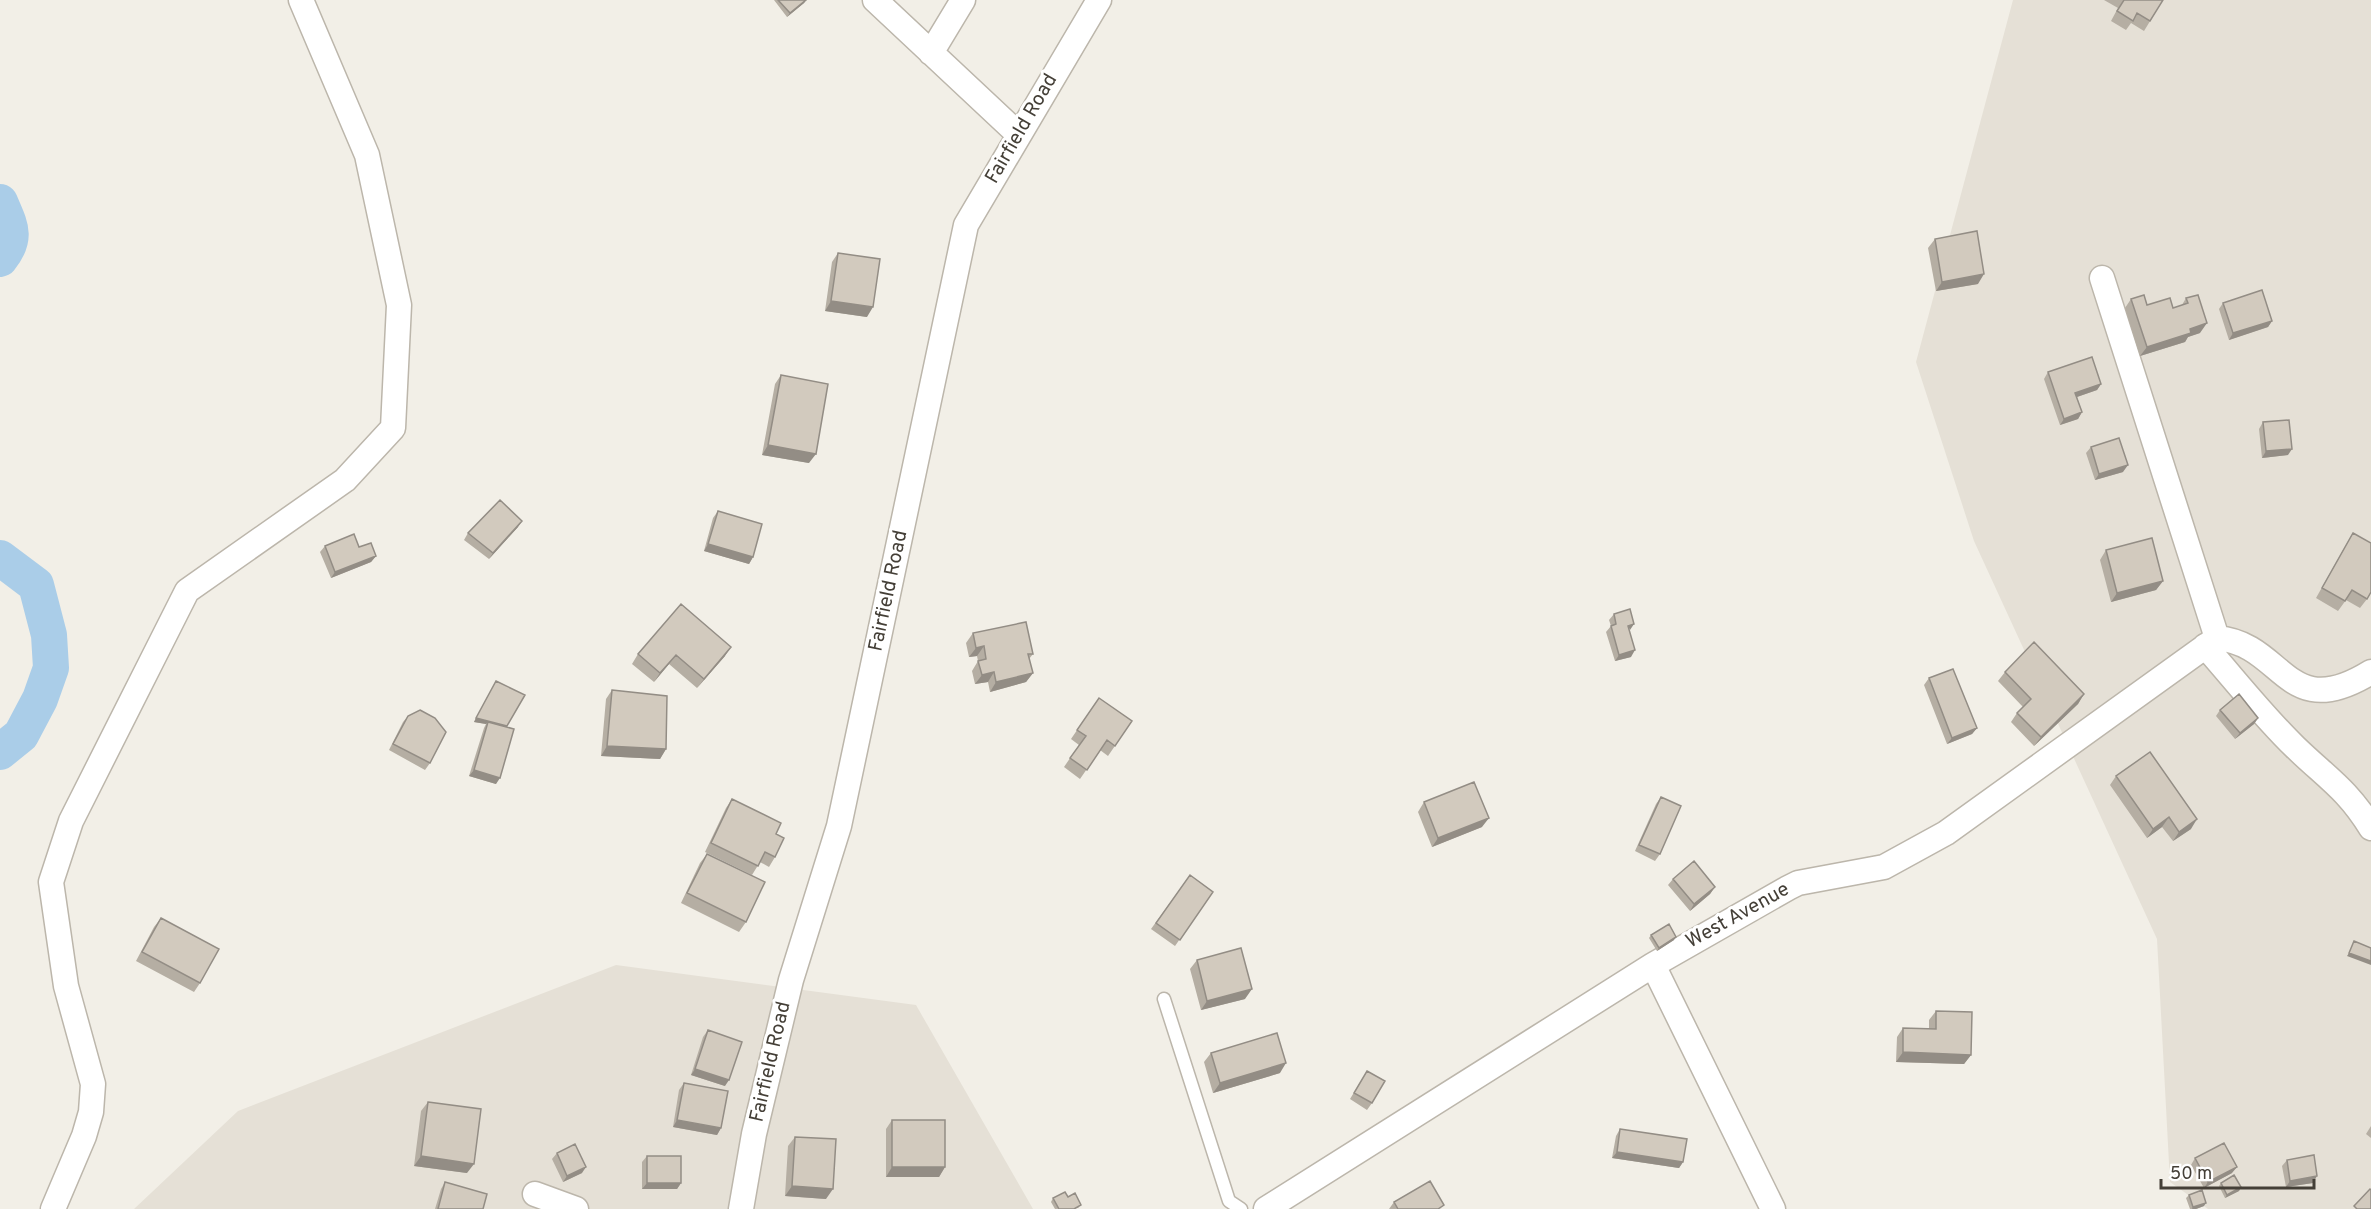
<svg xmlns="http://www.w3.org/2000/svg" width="2371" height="1209" font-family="Overpass,sans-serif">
<rect width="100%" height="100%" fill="#f2efe7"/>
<!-- residential -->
<path fill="#e5e0d6" d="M 2013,0 L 2371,0 L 2371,1209 L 2208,1209 L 2170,1182 L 2157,939 L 1974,541 L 1916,362 Z
M 616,965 L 916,1005 L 1033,1209 L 134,1209 L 238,1111 Z"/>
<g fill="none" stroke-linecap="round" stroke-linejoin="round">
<!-- river -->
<path stroke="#aacde8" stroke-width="36" d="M 0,202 C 10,226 18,237 0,259
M 0,558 L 36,585 L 49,635 L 51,668 L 40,699 L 21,735 L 0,752"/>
<!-- lane casing -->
<g stroke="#bcb6ab" stroke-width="15">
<path id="lane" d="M 1164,999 L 1229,1201 L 1241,1209"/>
</g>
<!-- street casing -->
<g stroke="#bcb6ab" stroke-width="27">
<path id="street" d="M 875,0 L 1018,134
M 931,53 L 963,0
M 2102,278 L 2217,638
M 2205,646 C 2235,680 2263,716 2295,747 C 2327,778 2347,789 2371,828
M 1653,965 L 1773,1209
M 535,1194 L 576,1209
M 53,1209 L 84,1136 L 91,1112 L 93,1084 L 66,986 L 51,882 L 71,821 L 187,591 L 345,480 L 393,428 L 399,305 L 367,155 L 301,0
M 741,1209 L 754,1134 L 791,980 L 839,826 L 966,225 L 1099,0
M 1266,1209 L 1653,965 L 1788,888 L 1798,883 L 1884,867 L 1946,833 L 2217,638 C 2285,644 2285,725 2371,672"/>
</g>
<!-- lane -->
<use href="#lane" stroke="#fff" stroke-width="12"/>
<!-- street -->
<use href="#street" stroke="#fff" stroke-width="24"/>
</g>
<!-- wall -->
<path fill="#b5aea3" d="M 774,0 L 806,0 L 804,3 L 787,17 Z
M 2104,0 L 2163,0 L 2144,31 L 2131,23 L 2126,30 L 2111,21 L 2118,8 Z
M 1935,239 L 1978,284 L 1936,291 L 1928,248 Z
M 838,253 L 867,317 L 825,311 L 832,262 Z
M 2186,298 L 2200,333 L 2188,337 L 2185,342 L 2140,356 L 2125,308 L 2131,299 L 2147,305 L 2173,308 L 2182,305 Z
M 2223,303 L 2272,321 L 2268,327 L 2229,340 L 2219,309 Z
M 2048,372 L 2101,384 L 2097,390 L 2077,397 L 2082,412 L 2078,419 L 2060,425 L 2044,379 Z
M 781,375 L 809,463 L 762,455 L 775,384 Z
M 2263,422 L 2288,455 L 2262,458 L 2259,429 Z
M 2091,447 L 2123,472 L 2095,480 L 2086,453 Z
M 718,511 L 753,557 L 749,564 L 704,551 L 713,518 Z
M 518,527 L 489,559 L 464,540 L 468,533 Z
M 2353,533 L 2367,599 L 2360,608 L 2346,600 L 2338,611 L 2316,598 L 2347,543 Z
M 325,546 L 359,547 L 376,556 L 371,562 L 331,578 L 320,552 Z
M 2106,550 L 2163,581 L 2156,590 L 2111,602 L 2100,560 Z
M 1614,614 L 1629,630 L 1631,657 L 1615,661 L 1606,632 L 1611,626 L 1609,620 Z
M 973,633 L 1033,654 L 1029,659 L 1033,673 L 1026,682 L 990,692 L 988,682 L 975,684 L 972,671 L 978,661 L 977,656 L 969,657 L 966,643 Z
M 638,654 L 725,656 L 697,688 L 669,664 L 654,682 L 632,664 Z
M 2005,672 L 2084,694 L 2078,704 L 2034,746 L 2011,722 L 2017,713 L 2023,707 L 1998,681 Z
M 1929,678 L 1977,728 L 1972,734 L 1947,744 L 1924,685 Z
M 496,681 L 506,727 L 496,784 L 469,776 L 484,728 L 486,724 L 474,722 Z
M 612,690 L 666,749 L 660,759 L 601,756 L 606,699 Z
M 1099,698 L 1132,721 L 1108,756 L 1100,750 L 1080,779 L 1064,767 L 1079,745 L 1071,739 Z
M 2220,710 L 2258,718 L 2254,724 L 2235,739 L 2216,716 Z
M 408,716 L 430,763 L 425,770 L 389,750 L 403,722 Z
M 2116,776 L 2191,829 L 2173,841 L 2162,827 L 2147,838 L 2110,785 Z
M 1661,797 L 1660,854 L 1655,861 L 1635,851 L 1656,804 Z
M 732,799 L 776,834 L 775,857 L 769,867 L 760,862 L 752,875 L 705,852 L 726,808 Z
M 1424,802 L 1482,827 L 1432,847 L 1418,812 Z
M 707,854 L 746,922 L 739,932 L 681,903 L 700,863 Z
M 1190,875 L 1213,892 L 1175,946 L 1151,929 Z
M 1673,879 L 1715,887 L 1710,894 L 1690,911 L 1668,885 Z
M 161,918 L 200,983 L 194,992 L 136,961 L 154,927 Z
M 1651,935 L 1674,940 L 1657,951 L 1649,938 Z
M 1197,960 L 1245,999 L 1201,1010 L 1190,969 Z
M 1936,1011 L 1971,1055 L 1964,1064 L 1896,1062 L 1897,1037 L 1903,1028 L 1929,1029 L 1929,1020 Z
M 708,1030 L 725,1086 L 691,1075 L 703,1037 Z
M 1211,1053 L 1280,1073 L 1213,1093 L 1204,1062 Z
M 1367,1071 L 1372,1103 L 1367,1110 L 1350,1099 Z
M 684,1083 L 721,1128 L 717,1135 L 673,1127 L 679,1090 Z
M 428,1102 L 467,1173 L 414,1166 L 421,1111 Z
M 892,1120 L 945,1167 L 939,1177 L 886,1177 L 886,1129 Z
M 2371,1126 L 2371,1138 L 2366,1134 Z
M 1620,1129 L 1683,1162 L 1679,1168 L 1612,1158 L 1616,1136 Z
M 795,1137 L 826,1199 L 785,1196 L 788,1146 Z
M 557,1153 L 582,1173 L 563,1182 L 552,1159 Z
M 647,1156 L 681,1183 L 677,1189 L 642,1189 L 642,1162 Z
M 2195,1158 L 2232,1173 L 2204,1188 L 2191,1165 Z
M 2287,1160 L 2313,1183 L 2286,1187 L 2282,1166 Z
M 445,1182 L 483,1209 L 435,1209 L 441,1189 Z
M 2221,1183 L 2241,1187 L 2239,1191 L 2225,1198 L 2219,1186 Z
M 2189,1195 L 2204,1206 L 2196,1209 L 2190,1209 L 2186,1198 Z
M 1068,1197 L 1079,1208 L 1055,1209 L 1051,1202 L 1053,1198 Z
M 1394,1202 L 1442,1209 L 1389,1209 Z"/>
<!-- shaded-wall -->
<path fill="#938d85" d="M 806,0 L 804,3 L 787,17 L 790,13 Z
M 1984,274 L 1978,284 L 1936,291 L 1942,282 Z
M 831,301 L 873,307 L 867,317 L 825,311 Z
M 2272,321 L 2268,327 L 2229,340 L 2233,333 Z
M 2207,323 L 2200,333 L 2188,337 L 2185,342 L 2140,356 L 2147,347 L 2190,329 Z
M 2101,384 L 2097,390 L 2071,399 L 2075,393 Z
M 2082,412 L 2078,419 L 2060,425 L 2064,419 Z
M 768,445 L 816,454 L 809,463 L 762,455 Z
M 2292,449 L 2288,455 L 2262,458 L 2266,451 Z
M 2128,465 L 2123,472 L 2095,480 L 2099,474 Z
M 522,521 L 518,527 L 489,559 L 493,553 Z
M 708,544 L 753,557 L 749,564 L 704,551 Z
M 376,556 L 371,562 L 331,578 L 335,572 Z
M 2163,581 L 2156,590 L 2111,602 L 2117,593 Z
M 1634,624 L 1630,630 L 1628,626 Z
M 984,646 L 977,656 L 969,657 L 976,648 Z
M 731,647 L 725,656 L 697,688 L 704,679 Z
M 1635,650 L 1631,657 L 1615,661 L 1619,655 Z
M 676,655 L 669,664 L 654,682 L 660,673 Z
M 994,672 L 988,682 L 975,684 L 982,675 Z
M 1033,673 L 1026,682 L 990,692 L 996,682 Z
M 2084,694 L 2078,704 L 2034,746 L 2041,737 Z
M 476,718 L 507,726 L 505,729 L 488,722 L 486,724 L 474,722 Z
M 2258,718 L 2254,724 L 2235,739 L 2240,733 Z
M 1977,728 L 1972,734 L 1947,744 L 1952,738 Z
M 607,746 L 666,749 L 660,759 L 601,756 Z
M 474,770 L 500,778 L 496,784 L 469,776 Z
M 2169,817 L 2162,827 L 2147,838 L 2153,829 Z
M 1489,818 L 1482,827 L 1432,847 L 1438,838 Z
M 2197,819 L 2191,829 L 2173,841 L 2179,832 Z
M 1715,887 L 1710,894 L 1690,911 L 1694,904 Z
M 1676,937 L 1674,940 L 1657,951 L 1659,948 Z
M 2349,953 L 2371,961 L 2371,965 L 2347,956 Z
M 1252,989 L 1245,999 L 1201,1010 L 1207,1001 Z
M 1903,1052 L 1971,1055 L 1964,1064 L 1896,1062 Z
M 1286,1063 L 1280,1073 L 1213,1093 L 1220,1083 Z
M 695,1069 L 729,1080 L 725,1086 L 691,1075 Z
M 677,1120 L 721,1128 L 717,1135 L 673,1127 Z
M 1617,1152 L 1683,1162 L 1679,1168 L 1612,1158 Z
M 421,1156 L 474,1164 L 467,1173 L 414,1166 Z
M 586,1167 L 582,1173 L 563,1182 L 567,1176 Z
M 892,1167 L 945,1167 L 939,1177 L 886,1177 Z
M 2237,1167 L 2232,1173 L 2204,1188 L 2208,1182 Z
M 2317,1176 L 2313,1183 L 2286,1187 L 2290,1181 Z
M 647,1183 L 681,1183 L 677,1189 L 642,1189 Z
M 792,1186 L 833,1189 L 826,1199 L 785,1196 Z
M 2241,1187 L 2239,1191 L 2225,1198 L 2227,1195 Z
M 2206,1203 L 2204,1206 L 2196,1209 L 2192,1209 L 2193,1207 Z"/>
<!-- building -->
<path fill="#d2cabe" stroke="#938d85" stroke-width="1.5" d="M 778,0 L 806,0 L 790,13 Z
M 2124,0 L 2163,0 L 2150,21 L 2137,13 L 2133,21 L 2117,11 Z
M 1977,231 L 1984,274 L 1942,282 L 1935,239 Z
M 838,253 L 880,259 L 873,307 L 831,301 Z
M 2262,290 L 2272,321 L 2233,333 L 2223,303 Z
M 2144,295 L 2147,305 L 2170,298 L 2173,308 L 2188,303 L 2186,298 L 2198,295 L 2207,323 L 2190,329 L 2191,333 L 2147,347 L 2131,299 Z
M 2092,357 L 2101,384 L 2075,393 L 2082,412 L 2064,419 L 2048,372 Z
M 781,375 L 828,384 L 816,454 L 768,445 Z
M 2289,420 L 2292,449 L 2266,451 L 2263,422 Z
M 2119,438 L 2128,465 L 2099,474 L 2091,447 Z
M 500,500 L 522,521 L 493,553 L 468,533 Z
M 718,511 L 762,524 L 753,557 L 708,544 Z
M 2353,533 L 2371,543 L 2371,592 L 2367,599 L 2352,590 L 2345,601 L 2322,588 Z
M 354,534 L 359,547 L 371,543 L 376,556 L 335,572 L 325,546 Z
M 2152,538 L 2163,581 L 2117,593 L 2106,550 Z
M 681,604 L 731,647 L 704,679 L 676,655 L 660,673 L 638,654 Z
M 1630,609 L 1634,624 L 1628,626 L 1635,650 L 1619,655 L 1611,626 L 1616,624 L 1614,614 Z
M 1026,622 L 1033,654 L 1028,654 L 1033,673 L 996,682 L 994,672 L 982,675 L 978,661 L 986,659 L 984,646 L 976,648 L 973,633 Z
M 2034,642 L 2084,694 L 2041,737 L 2017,713 L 2031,699 L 2005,672 Z
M 1953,669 L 1977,728 L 1952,738 L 1929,678 Z
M 496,681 L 525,695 L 507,726 L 476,718 Z
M 612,690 L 667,696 L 666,749 L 607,746 Z
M 2239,694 L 2258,718 L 2240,733 L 2220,710 Z
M 1099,698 L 1132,721 L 1115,746 L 1107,740 L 1087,770 L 1070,758 L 1086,736 L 1077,730 Z
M 420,710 L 435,718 L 446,732 L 430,763 L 393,744 L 408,716 Z
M 488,722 L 514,729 L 500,778 L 474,770 Z
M 2150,752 L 2197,819 L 2179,832 L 2169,817 L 2153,829 L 2116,776 Z
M 1474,782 L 1489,818 L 1438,838 L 1424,802 Z
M 1661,797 L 1681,806 L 1660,854 L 1639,845 Z
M 732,799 L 781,823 L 776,834 L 784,838 L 775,857 L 765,852 L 758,866 L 711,843 Z
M 707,854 L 765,882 L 746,922 L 687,893 Z
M 1694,861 L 1715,887 L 1694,904 L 1673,879 Z
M 1190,875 L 1213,892 L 1180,940 L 1156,923 Z
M 161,918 L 219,949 L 200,983 L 142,952 Z
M 1669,924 L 1676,937 L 1659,948 L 1651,935 Z
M 2354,941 L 2371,948 L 2371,961 L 2349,953 Z
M 1241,948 L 1252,989 L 1207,1001 L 1197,960 Z
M 1936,1011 L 1972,1012 L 1971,1055 L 1903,1052 L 1903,1028 L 1936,1029 Z
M 708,1030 L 742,1042 L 729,1080 L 695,1069 Z
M 1277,1033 L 1286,1063 L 1220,1083 L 1211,1053 Z
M 1367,1071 L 1385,1081 L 1372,1103 L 1354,1093 Z
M 684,1083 L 728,1091 L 721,1128 L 677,1120 Z
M 428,1102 L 481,1109 L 474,1164 L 421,1156 Z
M 892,1120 L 945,1120 L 945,1167 L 892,1167 Z
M 1620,1129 L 1687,1139 L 1683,1162 L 1617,1152 Z
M 795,1137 L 836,1139 L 833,1189 L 792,1186 Z
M 2224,1143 L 2237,1167 L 2208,1182 L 2195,1158 Z
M 575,1144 L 586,1167 L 567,1176 L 557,1153 Z
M 2314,1155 L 2317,1176 L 2290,1181 L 2287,1160 Z
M 647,1156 L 681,1156 L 681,1183 L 647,1183 Z
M 2234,1175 L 2241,1187 L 2227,1195 L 2221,1183 Z
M 1430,1181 L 1444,1205 L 1438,1209 L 1398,1209 L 1394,1202 Z
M 445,1182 L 487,1194 L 483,1209 L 438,1209 Z
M 2370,1189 L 2371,1190 L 2371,1209 L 2357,1209 L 2354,1206 Z
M 2202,1190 L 2206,1203 L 2193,1207 L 2189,1195 Z
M 1065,1192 L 1068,1197 L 1075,1193 L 1081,1205 L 1074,1209 L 1059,1209 L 1053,1198 Z"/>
<g text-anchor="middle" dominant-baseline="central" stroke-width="6" stroke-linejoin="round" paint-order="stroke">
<!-- street labels -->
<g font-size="20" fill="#443f37" stroke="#fff">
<text transform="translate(1022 129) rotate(-60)">Fairfield Road</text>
<text transform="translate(889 591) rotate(-78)">Fairfield Road</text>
<text transform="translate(1738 916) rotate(-29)">West Avenue</text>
<text transform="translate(771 1062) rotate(-77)">Fairfield Road</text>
</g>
</g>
<!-- scale -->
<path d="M2161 1179v9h153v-9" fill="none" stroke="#443f37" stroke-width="3"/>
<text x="2170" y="1179" font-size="18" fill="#443f37" stroke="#ffffff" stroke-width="4.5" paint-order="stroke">50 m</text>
</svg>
